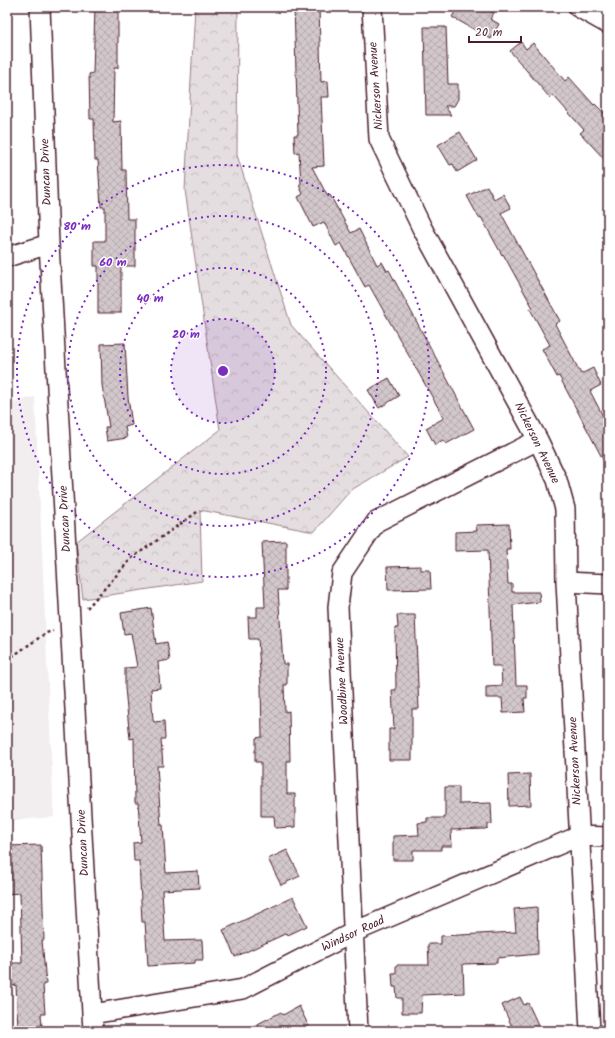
<svg xmlns="http://www.w3.org/2000/svg" width="615" height="1038" font-family="Kalam,sans-serif">
<defs>
<pattern id="forest-crowns" width="20" height="18" patternUnits="userSpaceOnUse"><rect width="20" height="18" fill="#e5dee0"/><path d="M2 6a3 3 0 1 1 6 0M12 15a3 3 0 1 1 6 0" fill="none" stroke="#c6bec0"/></pattern>
<pattern id="building-cross-hatch" width="8" height="8" patternUnits="userSpaceOnUse"><rect width="8" height="8" fill="#d2c7cb"/><path d="M0 0l8 8M0 8l8-8" fill="none" stroke="#b6aaae"/></pattern>
</defs>
<rect width="100%" height="100%" fill="#fff"/>
<filter id="ink" filterUnits="userSpaceOnUse"><feTurbulence type="fractalNoise" baseFrequency=".025" numOctaves="2"/><feDisplacementMap in="SourceGraphic" scale="8" xChannelSelector="R" yChannelSelector="G"/><feConvolveMatrix kernelMatrix="1 2 1 2 8 2 1 2 1" color-interpolation-filters="sRGB"/></filter>
<g filter="url(#ink)">
<!-- built -->
<path fill="#f2eeef" d="M 35,397 L 54,817 L 7,821 L 7,403 Z"/>
<!-- forest -->
<path fill="url(#forest-crowns)" stroke="#987e86" d="M 195,7 L 238,7 L 237,155 L 291,325 L 408,457 L 351,490 L 314,532 L 200,510 L 202,581 L 83,599 L 76,542 L 220,430 L 185,190 Z"/>
<!-- building -->
<path fill="url(#building-cross-hatch)" stroke="#4a1f2b" d="M 95,7 L 118,7 L 118,68 L 114,68 L 113,122 L 121,121 L 122,170 L 126,170 L 127,219 L 135,219 L 135,266 L 121,266 L 121,313 L 98,313 L 98,266 L 94,266 L 94,241 L 105,241 L 105,207 L 101,207 L 98,160 L 95,160 L 94,119 L 90,119 L 89,74 L 93,73 Z
M 294,7 L 319,7 L 321,82 L 328,81 L 329,97 L 321,97 L 324,166 L 312,167 L 328,197 L 330,195 L 351,233 L 359,229 L 377,265 L 382,262 L 387,271 L 389,270 L 474,429 L 446,444 L 443,440 L 435,445 L 426,428 L 444,418 L 369,285 L 365,287 L 341,243 L 336,246 L 324,222 L 313,227 L 298,197 L 303,194 L 299,185 L 301,184 L 299,152 L 295,153 L 294,135 L 298,135 Z
M 458,7 L 483,7 L 494,13 L 490,19 L 499,24 L 491,39 L 452,17 Z
M 424,27 L 446,27 L 448,84 L 458,84 L 458,99 L 454,106 L 445,106 L 451,115 L 426,115 Z
M 521,42 L 526,49 L 533,43 L 565,81 L 569,77 L 594,105 L 595,104 L 608,117 L 608,163 L 580,133 L 584,130 L 553,95 L 550,98 L 510,51 Z
M 460,132 L 477,160 L 457,172 L 453,164 L 450,165 L 438,145 Z
M 487,186 L 494,199 L 503,194 L 511,208 L 501,213 L 560,321 L 555,324 L 581,374 L 593,368 L 601,385 L 590,391 L 604,418 L 608,416 L 608,469 L 559,376 L 557,377 L 542,349 L 550,345 L 530,309 L 533,308 L 503,254 L 502,255 L 481,217 L 479,218 L 467,196 Z
M 125,343 L 128,397 L 132,425 L 125,427 L 127,438 L 107,441 L 105,427 L 109,427 L 102,385 L 101,344 Z
M 389,378 L 399,396 L 379,408 L 368,390 Z
M 509,524 L 510,549 L 506,549 L 508,584 L 512,584 L 512,592 L 539,592 L 540,602 L 513,605 L 516,685 L 527,685 L 527,698 L 524,698 L 525,712 L 503,713 L 502,698 L 486,698 L 486,687 L 502,686 L 501,666 L 492,666 L 488,550 L 455,551 L 455,532 L 477,531 L 476,525 Z
M 286,541 L 286,590 L 278,590 L 283,664 L 287,664 L 287,685 L 284,685 L 285,712 L 289,711 L 290,761 L 287,761 L 287,794 L 295,794 L 295,827 L 275,828 L 274,816 L 261,816 L 261,762 L 255,762 L 255,750 L 256,749 L 256,738 L 262,737 L 261,686 L 258,639 L 249,639 L 248,617 L 257,617 L 257,607 L 265,607 L 262,542 Z
M 421,566 L 421,570 L 430,570 L 431,589 L 388,590 L 387,567 Z
M 151,608 L 156,644 L 167,642 L 170,660 L 158,662 L 160,688 L 151,689 L 153,720 L 154,722 L 164,721 L 165,739 L 161,739 L 163,766 L 157,766 L 161,825 L 163,825 L 166,873 L 198,871 L 199,888 L 162,890 L 165,941 L 202,940 L 203,960 L 195,960 L 195,963 L 148,966 L 145,922 L 142,922 L 139,861 L 134,861 L 133,843 L 141,842 L 138,803 L 135,803 L 134,738 L 130,739 L 125,688 L 125,668 L 137,667 L 131,633 L 124,634 L 121,613 Z
M 397,615 L 415,615 L 419,709 L 412,709 L 412,760 L 389,760 L 389,729 L 394,729 L 392,690 L 396,690 L 395,628 L 398,628 Z
M 530,774 L 531,805 L 509,806 L 508,775 Z
M 445,787 L 459,787 L 459,804 L 491,803 L 492,824 L 488,824 L 488,828 L 485,829 L 451,830 L 452,846 L 441,846 L 441,850 L 413,850 L 413,860 L 393,860 L 393,836 L 419,835 L 418,823 L 427,822 L 427,818 L 445,818 Z
M 41,845 L 44,940 L 42,940 L 46,984 L 43,984 L 45,1014 L 41,1014 L 42,1027 L 18,1028 L 16,985 L 10,986 L 9,963 L 22,963 L 20,893 L 7,894 L 7,846 Z
M 287,850 L 300,876 L 281,885 L 268,859 Z
M 293,897 L 307,926 L 288,935 L 287,933 L 235,957 L 223,930 Z
M 537,907 L 538,954 L 497,958 L 497,963 L 463,964 L 464,993 L 422,995 L 421,1013 L 402,1013 L 402,998 L 397,998 L 396,987 L 393,987 L 392,973 L 396,973 L 396,965 L 429,965 L 428,944 L 441,944 L 441,936 L 516,932 L 514,909 Z
M 520,997 L 524,1005 L 528,1003 L 541,1031 L 514,1031 L 502,1005 Z
M 299,1006 L 311,1031 L 244,1031 L 281,1012 L 283,1015 Z"/>
<g fill="none" stroke-linecap="round" stroke-linejoin="round">
<!-- minor casing -->
<g stroke="#4a1f2b" stroke-width="22">
<path id="minor" d="M 40,7 L 49,244 L 93,1031
M 372,7 L 379,139 L 422,228 L 538,440 L 557,480 L 565,509 L 566,582 L 590,1031
M 578,7 L 608,24
M 7,257 L 49,244
M 566,582 L 608,584
M 92,1014 L 243,989 L 354,932 L 579,836 L 608,837
M 358,1031 L 338,607 L 342,573 L 376,522 L 538,440"/>
</g>
<!-- path -->
<path stroke="#4a1f2b" stroke-width="2.5" stroke-dasharray="3 3" stroke-linecap="butt" d="M 87,608 L 132,558 L 200,510
M 7,660 L 46,633 L 53,631"/>
<!-- minor -->
<use href="#minor" stroke="#fff" stroke-width="19"/>
</g>
</g>
<!-- distance rings -->
<circle cx="223" cy="371" r="52" fill="#7b2cbf" fill-opacity=".12"/>
<g fill="none" stroke="#7b2cbf" stroke-width="2" stroke-dasharray="2 4">
<circle cx="223" cy="371" r="52"/>
<circle cx="223" cy="371" r="103"/>
<circle cx="223" cy="371" r="155"/>
<circle cx="223" cy="371" r="206"/>
</g>
<g text-anchor="middle" dominant-baseline="central" stroke-width="3" stroke-linejoin="round" paint-order="stroke">
<!-- street labels -->
<g font-size="12" fill="#4a1f2b" stroke="#fff">
<text transform="translate(376 86) rotate(-94)">Nickerson Avenue</text>
<text transform="translate(46 172) rotate(-92)">Duncan Drive</text>
<text transform="translate(537 443) rotate(64)">Nickerson Avenue</text>
<text transform="translate(65 519) rotate(-93)">Duncan Drive</text>
<text transform="translate(342 681) rotate(-93)">Woodbine Avenue</text>
<text transform="translate(575 761) rotate(-93)">Nickerson Avenue</text>
<text transform="translate(83 843) rotate(-93)">Duncan Drive</text>
<text transform="translate(353 934) rotate(-25)">Windsor Road</text>
</g>
</g>
<circle cx="223" cy="371" r="6" fill="#7b2cbf" stroke="#fff" stroke-width="2"/>
<g font-size="12" text-anchor="middle" font-weight="bold" fill="#7b2cbf" stroke="#fff" stroke-width="3" stroke-linejoin="round" paint-order="stroke">
<text x="77" y="230">80 m</text>
<text x="113" y="266">60 m</text>
<text x="150" y="302">40 m</text>
<text x="186" y="338">20 m</text>
</g>
<!-- margin -->
<rect width="615" height="1038" fill="none" stroke="#fff" stroke-width="24"/>
<rect x="12" y="12" width="591" height="1014" fill="none" stroke="#4a1f2b" stroke-width="1.5" filter="url(#ink)"/>
<!-- scale -->
<path d="M469 36v6h52v-6" fill="none" stroke="#4a1f2b" stroke-width="2"/>
<text x="475" y="36" font-size="12" fill="#4a1f2b" stroke="#ffffff" stroke-width="3" paint-order="stroke">20 m</text>
</svg>
